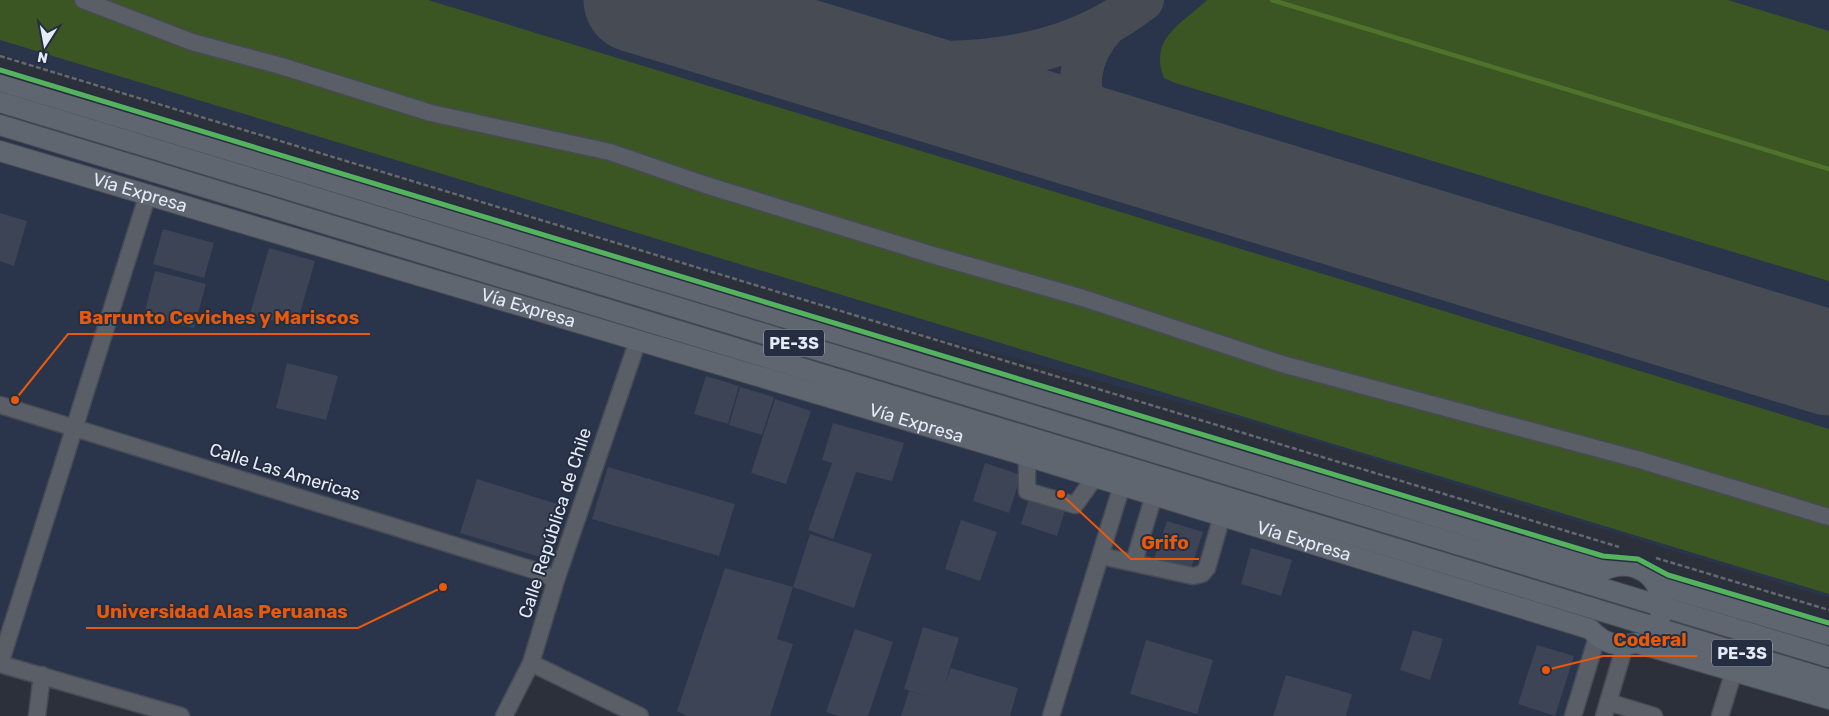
<svg xmlns="http://www.w3.org/2000/svg" width="1829" height="716" font-family="Rubik,sans-serif">
<rect width="100%" height="100%" fill="#2b303b"/>
<!-- built -->
<path fill="#2a354b" d="M 0,0 L 1829,0 L 1829,598 L 1251,422 L 894,326 L 0,54 Z
M 0,132 L 1610,618 L 1581,716 L 646,716 L 535,661 L 510,716 L 191,716 L 0,659 Z"/>
<!-- green -->
<path fill="#3b5623" d="M 0,0 L 428,0 L 1829,429 L 1829,594 L 0,40 Z
M 1207,0 L 1728,0 L 1829,31 L 1829,281 L 1175,83 L 1164,78 C 1148,38 1183,23 1207,0 Z"/>
<g fill="none" stroke-linecap="round" stroke-linejoin="round">
<!-- stream -->
<path stroke="#4f722c" stroke-width="4.5" d="M 1272,0 L 1829,169"/>
<!-- taxiway -->
<path stroke="#464b54" stroke-width="42" d="M 1106,25 C 1079,54 1070,94 1098,127 C 1109,140 1126,147 1141,154
M 832,60 C 924,63 1021,71 1105,25 C 1118,18 1131,9 1143,0"/>
<!-- runway -->
<path stroke="#464b54" stroke-width="105" d="M 636,0 L 1829,363"/>
</g>
<!-- building -->
<path fill="#3c4455" d="M 0,213 L 27,221 L 14,266 L 0,261 Z
M 163,229 L 214,243 L 204,278 L 153,264 Z
M 269,248 L 315,261 L 296,327 L 250,314 Z
M 155,271 L 206,284 L 194,328 L 144,315 Z
M 287,363 L 338,376 L 326,420 L 276,408 Z
M 706,376 L 739,386 L 728,424 L 694,414 Z
M 740,387 L 774,397 L 762,435 L 729,425 Z
M 775,399 L 811,411 L 786,484 L 751,473 Z
M 833,423 L 904,443 L 892,481 L 856,472 L 833,539 L 808,530 L 832,463 L 822,460 Z
M 985,463 L 1021,475 L 1009,513 L 973,501 Z
M 608,467 L 735,504 L 719,556 L 592,519 Z
M 477,479 L 567,507 L 550,560 L 460,533 Z
M 1033,486 L 1069,498 L 1057,536 L 1021,524 Z
M 961,520 L 997,532 L 980,581 L 945,569 Z
M 1167,521 L 1203,532 L 1190,571 L 1154,559 Z
M 810,534 L 872,554 L 854,608 L 793,587 L 777,639 L 793,644 L 770,716 L 687,716 L 677,711 L 725,568 L 793,587 Z
M 1251,548 L 1292,560 L 1281,596 L 1241,584 Z
M 923,627 L 959,638 L 945,684 L 951,668 L 1018,688 L 1010,716 L 901,716 L 909,691 L 927,696 L 904,689 Z
M 855,629 L 893,642 L 868,716 L 839,716 L 826,712 Z
M 1413,630 L 1443,639 L 1430,680 L 1400,670 Z
M 1146,640 L 1213,660 L 1197,714 L 1130,694 Z
M 1537,645 L 1574,656 L 1555,716 L 1518,704 Z
M 1286,675 L 1352,694 L 1346,716 L 1273,716 Z"/>
<g fill="none" stroke-linecap="round" stroke-linejoin="round">
<!-- minor casing -->
<g stroke="#474b55" stroke-width="19">
<path id="minor" d="M 83,0 L 192,42 L 281,66 L 431,113 L 610,152 L 706,185 L 936,256 L 1083,298 L 1282,364 L 1640,460 L 1829,517
M 147,197 L 0,664 L 181,716
M 0,405 L 540,572 L 556,580
M 1027,457 L 1027,491 L 1075,505 L 1095,477
M 1101,556 L 1193,576 L 1202,574 L 1207,568 L 1222,516
M 1134,562 L 1154,495
M 531,663 L 640,716
M 1608,702 L 1654,716
M 37,716 L 42,675
M 504,716 L 531,663 L 556,580 L 638,340
M 1051,716 L 1122,485
M 1573,716 L 1597,637
M 1604,716 L 1625,645
M 1720,716 L 1734,671"/>
</g>
<!-- major casing -->
<g stroke="#474b55" stroke-width="22">
<g id="major">
<path d="M 0,81 L 1141,425 L 1604,569"/>
<path d="M 0,102 L 1829,657"/>
<path d="M 0,125 L 1829,680"/>
<path id="s1" d="M 0,151 L 1017,453 L 1590,629 C 1604,644 1617,647 1637,643 L 1829,699"/>
<path d="M 1595,575 C 1630,551 1669,576 1660,618"/>
<path d="M 1656,584 L 1829,635"/>
</g>
</g>
<!-- path -->
<path stroke="#64686f" stroke-width="2.5" stroke-dasharray="5 2.5" stroke-linecap="butt" d="M 0,56 L 1619,547
M 1656,558 L 1829,610"/>
<!-- minor -->
<use href="#minor" stroke="#5a5e66" stroke-width="16"/>
<!-- major -->
<use href="#major" stroke="#606670" stroke-width="20"/>
<!-- cycleway casing -->
<g stroke="#252e41" stroke-width="8">
<path id="cycleway" d="M 0,70 L 1573,547 L 1603,556 L 1638,559 L 1668,575 L 1829,623"/>
</g>
<!-- cycleway -->
<use href="#cycleway" stroke="#56b35d" stroke-width="5"/>
</g>
<g text-anchor="middle" dominant-baseline="central" stroke-width="4" stroke-linejoin="round" paint-order="stroke">
<!-- shield labels -->
<g fill="#252e41" stroke="#abb3c1" stroke-width="1">
<rect x="764" y="329.5" width="60" height="27" rx="4"/>
<rect x="1712" y="639.5" width="60" height="27" rx="4"/>
</g>
<g font-size="16" font-weight="bold" fill="#e5ecf8">
<text x="794" y="343">PE-3S</text>
<text x="1742" y="653">PE-3S</text>
</g>
<!-- street labels -->
<g font-size="18" fill="#e5ecf8" stroke="#252e41">
<text stroke="none"><textPath href="#s1" startOffset="146">Vía Expresa</textPath></text>
<text stroke="none"><textPath href="#s1" startOffset="551">Vía Expresa</textPath></text>
<text stroke="none"><textPath href="#s1" startOffset="956">Vía Expresa</textPath></text>
<text transform="translate(285 472) rotate(17)">Calle Las Americas</text>
<text transform="translate(555 523) rotate(-72)">Calle República de Chile</text>
<text stroke="none"><textPath href="#s1" startOffset="1361">Vía Expresa</textPath></text>
</g>
</g>
<!-- callouts -->
<path fill="none" stroke="#e8590c" stroke-width="2" d="M15 400L68 334H370M1061 494L1131 559H1199M443 587L358 628H86M1546 670L1603 656H1697"/>
<g fill="#e8590c" stroke="#252e41" stroke-width="2">
<circle cx="15" cy="400" r="5"/>
<circle cx="1061" cy="494" r="5"/>
<circle cx="443" cy="587" r="5"/>
<circle cx="1546" cy="670" r="5"/>
</g>
<g font-size="19" text-anchor="middle" font-weight="bold" fill="#e8590c" stroke="#252e41" stroke-width="4" stroke-linejoin="round" paint-order="stroke">
<text x="219" y="324">Barrunto Ceviches y Mariscos</text>
<text x="1165" y="549">Grifo</text>
<text x="222" y="618">Universidad Alas Peruanas</text>
<text x="1650" y="646">Coderal</text>
</g>
<!-- north arrow -->
<g transform="translate(45 45) rotate(191)" stroke="#252e41" stroke-width="4" paint-order="stroke">
<path d="M0-4L9 19L0 12L-9 19Z" fill="#e5ecf8"/>
<text y="-8" font-size="14" font-weight="bold" text-anchor="middle" fill="#e5ecf8">N</text>
</g>
</svg>
